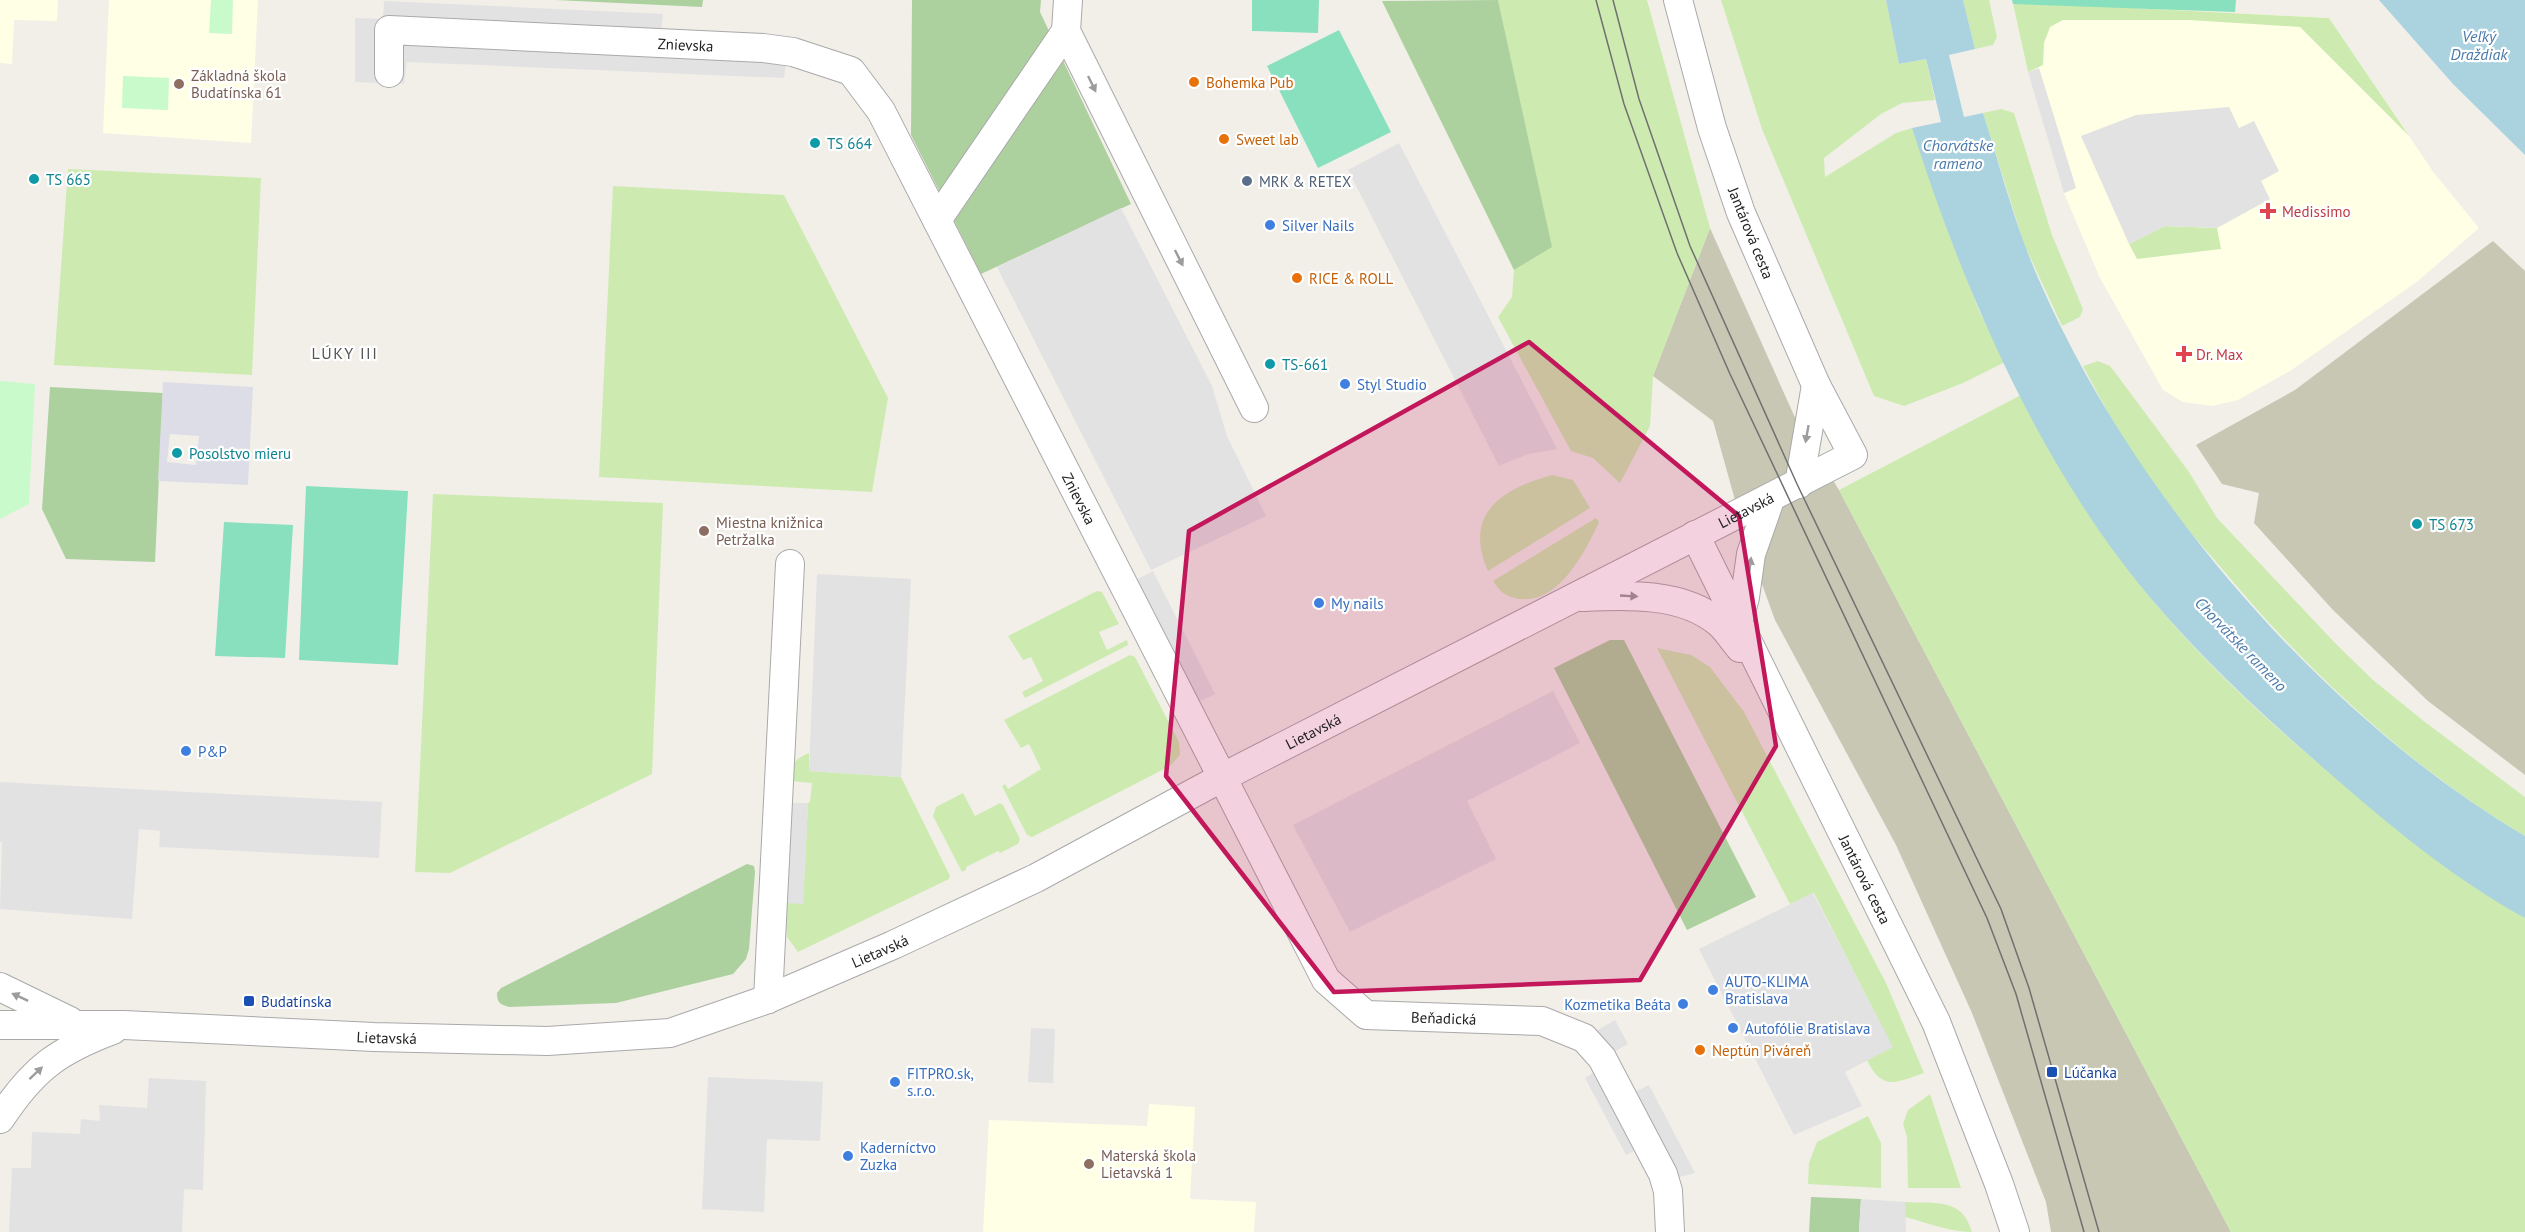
<svg xmlns="http://www.w3.org/2000/svg" width="2525" height="1232" font-family="'PT Sans',sans-serif">
<rect width="100%" height="100%" fill="#f2efe9"/>
<!-- education -->
<path fill="#ffffe5" d="M 0,0 L 58,0 L 57,21 L 14,20 L 12,64 L 0,63 Z
M 109,0 L 258,0 L 251,143 L 103,133 Z
M 2038,3 L 2329,18 L 2434,173 L 2479,228 L 2418,281 L 2290,371 L 2238,400 L 2212,406 L 2183,402 L 2163,390 L 2100,278 L 2064,193 L 2076,188 L 2039,69 L 2028,72 L 2013,4 Z
M 1149,1104 L 1195,1107 L 1190,1199 L 1256,1202 L 1254,1232 L 983,1232 L 989,1120 L 1147,1126 Z"/>
<!-- construction -->
<path fill="#c7c7b4" d="M 1710,228 L 1797,422 L 1839,490 L 2231,1232 L 2051,1232 L 2046,1202 L 1972,1013 L 1896,845 L 1775,620 L 1747,543 L 1713,421 L 1653,376 Z
M 2493,241 L 2525,271 L 2525,775 L 2428,701 L 2333,610 L 2254,523 L 2259,493 L 2222,484 L 2196,445 L 2295,390 Z"/>
<!-- grass -->
<path fill="#cdebb0" d="M 1498,0 L 1647,0 L 1710,228 L 1653,376 L 1650,426 L 1620,483 L 1593,458 L 1571,451 L 1498,317 L 1512,297 L 1514,270 L 1551,247 Z
M 1721,0 L 1886,0 L 1899,64 L 1926,59 L 1935,100 L 1902,103 L 1881,114 L 1824,158 L 1825,177 L 1896,133 L 1912,128 L 1979,311 L 2005,362 L 1963,383 L 1904,406 L 1874,396 L 1762,129 Z
M 1963,0 L 1989,0 L 1997,37 L 1993,45 L 1975,49 Z
M 2038,3 L 2329,18 L 2409,136 L 2300,27 L 2190,20 L 2063,20 L 2050,27 L 2044,43 L 2043,65 L 2028,72 L 2013,4 Z
M 2001,109 L 2014,113 L 2052,235 L 2083,309 L 2080,317 L 2062,326 L 2024,244 L 1983,113 Z
M 68,169 L 261,178 L 252,375 L 54,365 Z
M 613,186 L 784,195 L 888,398 L 872,492 L 599,477 Z
M 2165,226 L 2217,228 L 2221,249 L 2137,259 L 2129,244 Z
M 2098,361 L 2110,366 L 2117,375 L 2189,472 L 2217,518 L 2336,644 L 2373,680 L 2425,722 L 2525,797 L 2525,836 C 2407,766 2305,669 2218,564 C 2198,541 2178,519 2160,494 C 2131,454 2106,410 2083,366 Z
M 2021,395 C 2052,457 2089,518 2131,573 C 2196,659 2280,733 2364,801 C 2416,843 2467,884 2525,918 L 2525,1232 L 2231,1232 L 1839,490 Z
M 1552,475 L 1573,480 L 1590,508 L 1488,571 C 1463,514 1501,489 1552,475 Z
M 433,494 L 663,503 L 652,774 L 450,873 L 415,872 Z
M 1596,518 L 1599,522 C 1585,552 1559,604 1519,599 C 1506,597 1500,592 1493,581 Z
M 1097,591 L 1102,592 L 1119,624 L 1099,632 L 1107,650 L 1127,640 L 1128,645 L 1025,698 L 1022,692 L 1043,681 L 1031,657 L 1023,660 L 1008,636 Z
M 1657,648 L 1691,655 L 1710,667 L 1744,712 L 1886,983 L 1924,1073 C 1895,1083 1882,1091 1867,1060 L 1892,1047 L 1814,893 L 1790,904 Z
M 1130,655 L 1135,657 L 1179,742 L 1180,755 L 1170,766 L 1032,837 L 1027,835 L 1002,786 L 1005,784 L 1008,789 L 1041,769 L 1029,744 L 1021,748 L 1004,720 Z
M 809,753 L 809,771 L 901,777 L 950,876 L 949,879 L 798,952 L 787,937 L 784,903 L 803,903 L 808,803 L 810,802 L 812,783 L 790,781 C 791,765 794,759 809,753 Z
M 963,793 L 975,816 L 1000,803 L 1003,805 L 1020,839 L 1018,844 L 1000,853 L 998,851 L 966,867 L 966,870 L 962,872 L 933,816 L 936,807 Z
M 1930,1094 L 1961,1188 L 1908,1188 L 1907,1137 L 1903,1124 L 1908,1110 Z
M 1868,1116 L 1881,1143 L 1881,1188 L 1808,1184 L 1809,1163 L 1817,1142 Z
M 1905,1202 C 1936,1204 1962,1197 1972,1232 C 1949,1232 1929,1223 1905,1217 Z"/>
<!-- forest -->
<path fill="#add19e" d="M 555,0 L 703,0 L 702,7 Z
M 912,0 L 1041,0 L 1040,12 L 1131,204 L 981,274 L 911,135 Z
M 1498,0 L 1552,247 L 1514,270 L 1382,1 Z
M 50,387 L 163,393 L 155,562 L 66,559 L 42,509 Z
M 1610,640 L 1624,640 L 1756,897 L 1687,930 L 1554,668 Z
M 747,864 L 754,866 L 755,872 L 749,949 L 746,959 L 733,974 L 616,1003 L 509,1007 C 500,1004 497,1003 497,993 L 501,988 Z
M 1811,1197 L 1861,1199 L 1859,1232 L 1809,1232 Z"/>
<!-- park -->
<path fill="#c8facc" d="M 211,0 L 233,0 L 232,34 L 209,33 Z
M 123,76 L 169,78 L 168,110 L 122,108 Z
M 0,381 L 35,384 L 29,504 L 0,519 Z"/>
<!-- pitch -->
<path fill="#88e0be" d="M 1252,0 L 1319,0 L 1318,33 L 1252,31 Z
M 2012,0 L 2236,0 L 2235,12 L 2013,4 Z
M 1339,30 L 1391,132 L 1318,168 L 1267,66 Z
M 306,486 L 408,491 L 398,665 L 299,660 Z
M 224,522 L 293,525 L 285,658 L 215,656 Z"/>
<!-- parking -->
<path fill="#e2e2e2" d="M 384,1 L 663,14 L 661,33 L 786,62 L 784,78 L 407,62 L 404,84 L 355,82 L 355,18 L 383,19 Z
M 2039,68 L 2076,188 L 2064,193 L 2028,72 Z
M 2229,107 L 2239,128 L 2254,121 L 2279,171 L 2261,181 L 2270,199 L 2217,228 L 2165,226 L 2129,244 L 2081,136 L 2136,115 Z
M 1399,143 L 1557,449 L 1528,454 L 1499,466 L 1348,170 Z
M 1121,208 L 1212,386 L 1227,436 L 1266,516 L 1151,570 L 997,267 Z
M 1153,571 L 1215,694 L 1197,703 L 1136,580 Z
M 817,574 L 911,579 L 901,777 L 809,771 Z
M 1553,691 L 1580,743 L 1467,801 L 1496,859 L 1350,932 L 1293,825 Z
M 0,782 L 382,802 L 379,858 L 159,847 L 160,831 L 139,829 L 132,919 L 0,909 L 2,842 L 0,842 Z
M 789,803 L 808,803 L 803,904 L 784,903 Z
M 1813,893 L 1893,1047 L 1845,1072 L 1862,1106 L 1794,1135 L 1699,949 Z
M 1615,1020 L 1628,1044 L 1612,1053 L 1596,1031 Z
M 1031,1028 L 1055,1029 L 1053,1083 L 1028,1082 Z
M 1593,1073 L 1634,1151 L 1626,1155 L 1585,1078 Z
M 708,1077 L 823,1082 L 820,1141 L 767,1139 L 764,1212 L 702,1209 Z
M 149,1078 L 206,1081 L 203,1190 L 184,1189 L 182,1232 L 9,1232 L 12,1168 L 31,1168 L 32,1132 L 80,1134 L 81,1119 L 100,1121 L 99,1105 L 147,1108 Z
M 1649,1085 L 1695,1173 L 1676,1178 L 1633,1093 Z
M 1861,1199 L 1905,1202 L 1906,1232 L 1859,1232 Z"/>
<!-- plaza -->
<path fill="#dddde8" fill-rule="evenodd" d="M 163,382 L 253,387 L 248,485 L 158,481 ZM 170,434 L 199,436 L 196,465 L 167,462 Z"/>
<!-- water -->
<path fill="#aad3df" d="M 1886,0 L 1963,0 L 1975,49 L 1949,55 L 1964,117 L 1983,113 C 2001,169 2015,226 2039,280 C 2133,496 2322,716 2525,836 L 2525,918 C 2450,877 2383,820 2319,764 C 2252,706 2186,644 2131,574 C 2031,446 1961,282 1912,128 L 1941,122 L 1926,59 L 1899,64 Z
M 2379,0 L 2525,0 L 2525,155 L 2453,84 Z"/>
<g fill="none" stroke-linecap="round" stroke-linejoin="round">
<!-- minor casing -->
<g stroke="#a9a9a9" stroke-width="30">
<g id="minor">
<path d="M 1068,0 L 1066,31 L 1254,408"/>
<path id="s1" d="M 389,73 L 389,30 L 763,48 L 793,52 L 851,71 L 881,111 L 1326,980 L 1366,1015 L 1542,1021 L 1584,1038 L 1602,1058 L 1663,1174 L 1668,1191 L 1670,1232"/>
<path d="M 937,220 L 1066,31"/>
<path d="M 1799,484 L 1816,385"/>
<path id="s2" d="M 1695,535 L 1936,1022 L 1999,1184 L 2015,1232"/>
<path d="M 1582,597 C 1626,595 1683,592 1719,623 C 1727,630 1733,640 1740,648"/>
<path d="M 1738,623 L 1745,597 L 1751,554 L 1771,497"/>
<path d="M 0,987 L 70,1021"/>
<path d="M 768,999 L 790,564"/>
<path id="s3" d="M 0,1025 L 124,1025 L 374,1037 L 547,1041 L 670,1033 L 768,999 L 893,945 L 1036,878 L 1223,777 L 1853,455 L 1816,385 L 1741,213 L 1712,128 L 1678,0"/>
<path d="M 0,1119 C 33,1069 57,1051 113,1030"/>
</g>
</g>
<!-- minor -->
<use href="#minor" stroke="#fff" stroke-width="28"/>
<!-- tram -->
<path stroke="#707070" stroke-width="1.5" d="M 1596,0 L 1624,104 L 1677,253 L 1730,374 L 1987,918 L 2016,994 L 2084,1232
M 1613,0 L 1639,99 L 1690,246 L 1797,484 L 2001,909 L 2029,988 L 2099,1232"/>
</g>
<!-- one-way arrows -->
<defs><path id="oneway-solid" d="M-6-.8H1V-3.2L6.5 0L1 3.2V.8H-6Z" transform="scale(1.5)"/></defs>
<g fill="#9c9c9c">
<use href="#oneway-solid" transform="translate(1092 84) rotate(64)"/>
<use href="#oneway-solid" transform="translate(1179 258) rotate(63)"/>
<use href="#oneway-solid" transform="translate(1807 434) rotate(100)"/>
<use href="#oneway-solid" transform="translate(1750 566) rotate(-82)"/>
<use href="#oneway-solid" transform="translate(1629 596) rotate(3)"/>
<use href="#oneway-solid" transform="translate(20 997) rotate(-155)"/>
<use href="#oneway-solid" transform="translate(36 1073) rotate(-43)"/>
</g>
<!-- marked area -->
<path fill="#c2185b" fill-opacity="0.2" stroke="#c2185b" stroke-width="4.5" stroke-linejoin="round" d="M 1529,342 L 1739,516 L 1776,746 L 1640,980 L 1334,992 L 1166,776 L 1189,531 Z"/>
<!-- markers -->
<g fill="#e8710a" stroke="#fff" stroke-width="2">
<circle cx="1194" cy="82" r="6"/>
<circle cx="1224" cy="139" r="6"/>
<circle cx="1297" cy="278" r="6"/>
<circle cx="1700" cy="1050" r="6"/>
</g>
<g fill="#8d6e63" stroke="#fff" stroke-width="2">
<circle cx="179" cy="84" r="6"/>
<circle cx="704" cy="531" r="6"/>
<circle cx="1089" cy="1164" r="6"/>
</g>
<g fill="#0f9aa8" stroke="#fff" stroke-width="2">
<circle cx="815" cy="143" r="6"/>
<circle cx="34" cy="179" r="6"/>
<circle cx="1270" cy="364" r="6"/>
<circle cx="177" cy="453" r="6"/>
<circle cx="2417" cy="524" r="6"/>
</g>
<circle fill="#5c6f8a" stroke="#fff" stroke-width="2" cx="1247" cy="181" r="6"/>
<g fill="#e0444e" stroke="#fff" stroke-width="2">
<path d="M2265 202h6v6h6v6h-6v6h-6v-6h-6v-6h6z"/>
<path d="M2181 345h6v6h6v6h-6v6h-6v-6h-6v-6h6z"/>
</g>
<g fill="#3f7fe0" stroke="#fff" stroke-width="2">
<circle cx="1270" cy="225" r="6"/>
<circle cx="1345" cy="384" r="6"/>
<circle cx="1319" cy="603" r="6"/>
<circle cx="186" cy="751" r="6"/>
<circle cx="1713" cy="990" r="6"/>
<circle cx="1683" cy="1004" r="6"/>
<circle cx="1733" cy="1028" r="6"/>
<circle cx="895" cy="1082" r="6"/>
<circle cx="848" cy="1156" r="6"/>
</g>
<g fill="#1a4fb4" stroke="#fff" stroke-width="2">
<rect x="243" y="995" width="12" height="12" rx="3"/>
<rect x="2046" y="1066" width="12" height="12" rx="3"/>
</g>
<g text-anchor="middle" dominant-baseline="central" stroke-width="4.5" stroke-linejoin="round" paint-order="stroke">
<!-- street labels -->
<g font-size="15" fill="#222" stroke="#fff">
<text stroke="none"><textPath href="#s1" startOffset="340">Znievska</textPath></text>
<text transform="translate(1751 233) rotate(68)">Jantárová cesta</text>
<text stroke="none"><textPath href="#s1" startOffset="994">Znievska</textPath></text>
<text stroke="none"><textPath href="#s3" startOffset="1868">Lietavská</textPath></text>
<text stroke="none"><textPath href="#s3" startOffset="1382">Lietavská</textPath></text>
<text stroke="none"><textPath href="#s2" startOffset="384">Jantárová cesta</textPath></text>
<text stroke="none"><textPath href="#s3" startOffset="896">Lietavská</textPath></text>
<text stroke="none"><textPath href="#s1" startOffset="1666">Beňadická</textPath></text>
<text stroke="none"><textPath href="#s3" startOffset="387">Lietavská</textPath></text>
</g>
<!-- education labels -->
<g font-size="15" fill="#785e54" stroke="#fff" text-anchor="start">
<text x="191" y="75">Základná škola<tspan x="191" dy="17">Budatínska 61</tspan></text>
<text x="716" y="522">Miestna knižnica<tspan x="716" dy="17">Petržalka</tspan></text>
<text x="1101" y="1155">Materská škola<tspan x="1101" dy="17">Lietavská 1</tspan></text>
</g>
<!-- food labels -->
<g font-size="15" fill="#c56008" stroke="#fff" text-anchor="start">
<text x="1206" y="82">Bohemka Pub</text>
<text x="1236" y="139">Sweet lab</text>
<text x="1309" y="278">RICE &amp; ROLL</text>
<text x="1712" y="1050">Neptún Piváreň</text>
</g>
<!-- culture labels -->
<g font-size="15" fill="#0d838f" stroke="#fff" text-anchor="start">
<text x="827" y="143">TS 664</text>
<text x="46" y="179">TS 665</text>
<text x="1282" y="364">TS-661</text>
<text x="189" y="453">Posolstvo mieru</text>
<text x="2429" y="524">TS 673</text>
</g>
<!-- service labels -->
<g font-size="15" fill="#4e5e75" stroke="#fff" text-anchor="start">
<text x="1259" y="181">MRK &amp; RETEX</text>
</g>
<!-- health labels -->
<g font-size="15" fill="#be3a42" stroke="#fff" text-anchor="start">
<text x="2282" y="211">Medissimo</text>
<text x="2196" y="354">Dr. Max</text>
</g>
<!-- shop labels -->
<g font-size="15" fill="#366cbe" stroke="#fff" text-anchor="start">
<text x="1282" y="225">Silver Nails</text>
<text x="1357" y="384">Styl Studio</text>
<text x="1331" y="603">My nails</text>
<text x="198" y="751">P&amp;P</text>
<text x="1725" y="981">AUTO-KLIMA<tspan x="1725" dy="17">Bratislava</tspan></text>
<text x="1671" y="1004" text-anchor="end">Kozmetika Beáta</text>
<text x="1745" y="1028">Autofólie Bratislava</text>
<text x="907" y="1073">FITPRO.sk,<tspan x="907" dy="17">s.r.o.</tspan></text>
<text x="860" y="1147">Kaderníctvo<tspan x="860" dy="17">Zuzka</tspan></text>
</g>
<!-- transit labels -->
<g font-size="15" fill="#164399" stroke="#fff" text-anchor="start">
<text x="261" y="1001">Budatínska</text>
<text x="2064" y="1072">Lúčanka</text>
</g>
<!-- water labels -->
<g font-size="16" font-style="italic" fill="#4a7aab" stroke="#fff">
<text x="2479" y="36">Veľký<tspan x="2479" dy="18">Draždiak</tspan></text>
<text x="1958" y="145">Chorvátske<tspan x="1958" dy="18">rameno</tspan></text>
<text transform="translate(2241 644) rotate(46)">Chorvátske rameno</text>
</g>
<!-- neighbourhood labels -->
<g font-size="16" letter-spacing="1.5" fill="#555" stroke="#fff">
<text x="345" y="353">LÚKY III</text>
</g>
</g>
</svg>
